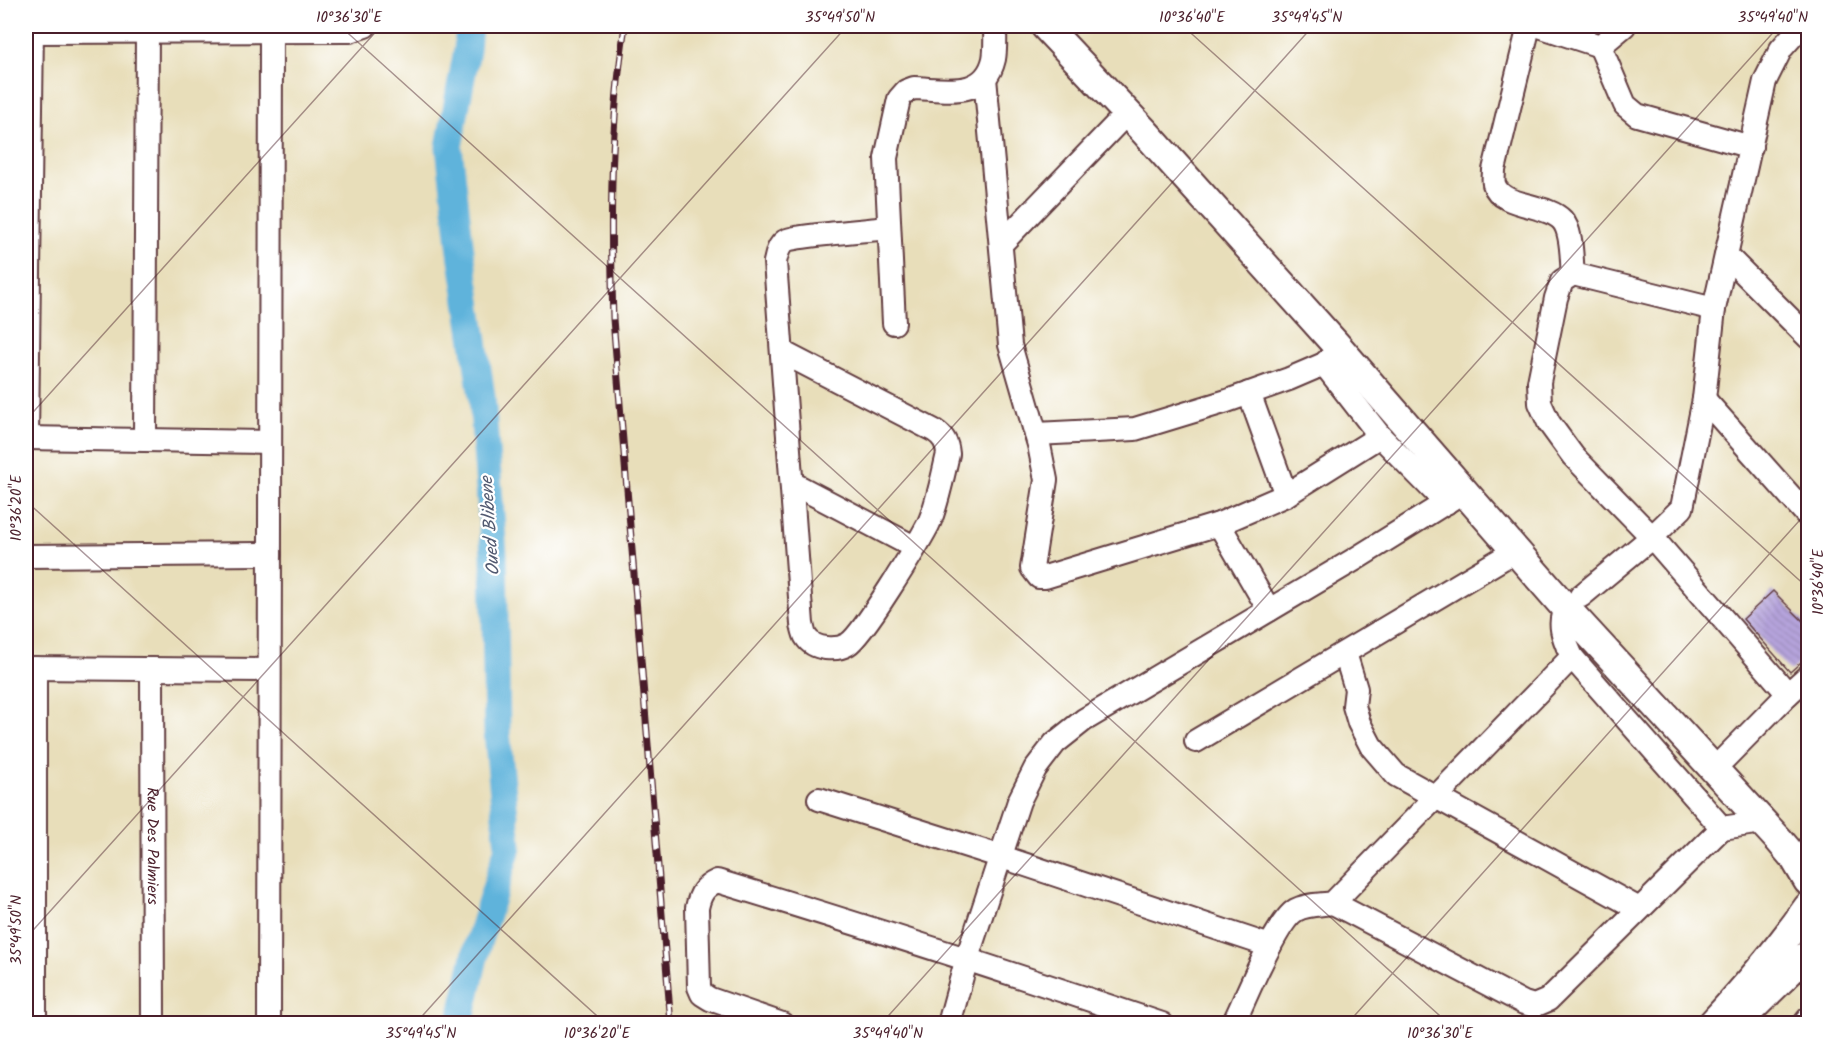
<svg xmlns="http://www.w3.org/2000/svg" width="1834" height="1049" font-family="Kalam,sans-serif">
<defs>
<pattern id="building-back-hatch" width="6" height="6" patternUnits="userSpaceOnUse" patternTransform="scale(1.5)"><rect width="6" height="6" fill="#b6a4dd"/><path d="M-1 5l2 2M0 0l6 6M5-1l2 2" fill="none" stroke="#9685b3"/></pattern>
</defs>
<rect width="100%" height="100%" fill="#fff"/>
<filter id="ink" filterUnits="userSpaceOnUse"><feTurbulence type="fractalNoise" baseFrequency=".0167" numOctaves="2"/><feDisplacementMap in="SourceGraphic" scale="12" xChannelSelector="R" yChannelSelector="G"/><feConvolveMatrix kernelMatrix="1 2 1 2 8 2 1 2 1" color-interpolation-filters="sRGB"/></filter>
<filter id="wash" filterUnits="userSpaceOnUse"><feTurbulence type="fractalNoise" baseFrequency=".008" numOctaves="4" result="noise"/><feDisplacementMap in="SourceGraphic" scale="24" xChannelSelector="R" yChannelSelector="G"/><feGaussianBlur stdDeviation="1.35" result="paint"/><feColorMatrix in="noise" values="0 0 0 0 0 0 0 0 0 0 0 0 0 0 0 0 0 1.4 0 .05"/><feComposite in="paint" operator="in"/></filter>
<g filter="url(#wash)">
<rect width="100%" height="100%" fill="#e8deba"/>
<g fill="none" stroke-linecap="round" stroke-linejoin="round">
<!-- river -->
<path stroke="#5fb3db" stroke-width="27" d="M 460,1024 L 478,943 L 508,847 L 497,732 L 494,554 L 482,397 L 461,252 L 449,147 L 467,50 L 469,26"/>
</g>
<g id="blocks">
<!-- building -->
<path fill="url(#building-back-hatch)" d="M 1773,591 L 1809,627 L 1809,655 L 1790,672 L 1743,619 Z"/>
</g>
</g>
<g filter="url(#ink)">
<use href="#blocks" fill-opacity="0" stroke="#623c40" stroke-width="1.5"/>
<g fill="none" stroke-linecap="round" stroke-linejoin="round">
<!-- minor casing -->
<g stroke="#623c40" stroke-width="26">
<g id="minor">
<path d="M 1529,26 L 1494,170 C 1494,174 1493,180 1494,184 C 1501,208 1546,203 1562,220 C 1573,232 1571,259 1573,274"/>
<path d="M 1539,26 L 1600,46 L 1624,26"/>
<path d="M 26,32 L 350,31 L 365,26"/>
<path d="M 1600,46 L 1625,105 L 1637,115 L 1751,147"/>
<path d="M 985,78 L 1010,345 L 1039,445 L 1046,480 L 1032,568 L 1039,577 L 1045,577 L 1219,524 L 1286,495 L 1380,436"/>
<path d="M 1001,244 L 1126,114"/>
<path d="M 1726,255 L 1808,337"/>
<path d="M 1714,309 L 1573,274 L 1562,281 L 1556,298 L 1539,382 L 1540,403 L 1549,423 L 1573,456 L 1652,537 L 1788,694 L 1725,758"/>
<path d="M 894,323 L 886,158 L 899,99 L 906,91 L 914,88 C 945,89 985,99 994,59 C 996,48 995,36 995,26"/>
<path d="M 782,352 L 935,431 C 944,437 947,443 948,454 C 943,474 937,507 928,525 C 918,544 862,636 848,644 C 837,651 814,650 806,637 C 804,634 803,628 802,624 L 775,262 C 777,254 778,246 785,241 C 790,236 873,230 888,228"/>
<path d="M 1324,364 L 1380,436 L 1446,503"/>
<path d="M 1249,393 L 1286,495"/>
<path d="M 1704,399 L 1808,516"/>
<path d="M 1036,434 L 1135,429 L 1227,401 L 1289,379 L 1324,364 L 1340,349"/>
<path d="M 26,438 L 270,442"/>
<path d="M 27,438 L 32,26"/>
<path d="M 145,440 L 147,26"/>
<path d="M 792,483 L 914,547"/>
<path d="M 1219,524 L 1269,610"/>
<path d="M 26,556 L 270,554"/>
<path d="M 1581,596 L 1652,537 L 1682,508 L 1704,399 L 1714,309 L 1765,81 L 1781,49 L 1796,32"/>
<path d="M 1345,653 L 1356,689 L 1354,706 L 1359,723 L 1371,746 L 1396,775 L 1639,909"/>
<path d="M 1572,657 L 1722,828 L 1762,822"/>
<path d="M 26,668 L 269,670"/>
<path id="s1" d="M 152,669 L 153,1024"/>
<path d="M 1788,694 L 1808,676"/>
<path d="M 1196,741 L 1515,551"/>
<path d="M 819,799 L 999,856 L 1270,946"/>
<path d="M 1333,903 L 1524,1003 L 1534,1006 L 1548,1000 L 1722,828"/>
<path d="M 35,1024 L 35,668"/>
<path d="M 269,1024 L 271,26"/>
<path d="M 782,1024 L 710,999 L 702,994 L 699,987 L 697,908 C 700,894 704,887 717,881 C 866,926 1014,974 1162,1024"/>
<path d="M 949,1024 L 967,958 L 1019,801 L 1035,769 L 1055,743 L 1084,720 L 1357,558 L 1463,492"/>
<path d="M 1233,1024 C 1245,1000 1276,921 1296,910 C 1307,904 1321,905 1333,903 L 1572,657 C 1565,641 1556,624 1566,608"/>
<path d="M 1804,1024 L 1808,1019"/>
</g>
</g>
<!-- major casing -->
<g stroke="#623c40" stroke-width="32">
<path id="major" d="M 1045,26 L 1144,131 L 1340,349 L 1562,604 L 1779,840 L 1795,859 L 1808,881
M 1749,1011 L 1800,961 L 1808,955
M 1712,1024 C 1747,986 1779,949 1808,907"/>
</g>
<!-- minor -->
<use href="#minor" stroke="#fff" stroke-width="22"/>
<!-- major -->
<use href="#major" stroke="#fff" stroke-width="28"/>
<!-- rail casing -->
<g stroke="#4a1f2b" stroke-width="7">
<path id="rail" d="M 625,26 C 610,122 610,222 613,319 L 671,1024"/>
</g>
<!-- rail -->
<use href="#rail" stroke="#fff" stroke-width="4.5" stroke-dasharray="14" stroke-linecap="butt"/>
</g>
</g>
<!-- ticks -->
<path fill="none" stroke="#4a1f2b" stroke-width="1.5" stroke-opacity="0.45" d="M 340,26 L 1449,1024M 1183,26 L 1808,588M 26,420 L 381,26M 26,501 L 606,1024M 26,938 L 847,26M 415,1024 L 1313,26M 881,1024 L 1779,26M 1347,1024 L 1808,511"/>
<g text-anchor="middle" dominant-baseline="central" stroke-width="4.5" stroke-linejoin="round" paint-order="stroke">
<!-- street labels -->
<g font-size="16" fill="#4a1f2b" stroke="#fff">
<text stroke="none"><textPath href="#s1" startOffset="177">Rue Des Palmiers</textPath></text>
</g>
<!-- water labels -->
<g font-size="18" font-style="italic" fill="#525a71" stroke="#fff">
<text transform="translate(491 526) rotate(-94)">Oued Blibene</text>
</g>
</g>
<!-- margin -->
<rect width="1834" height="1049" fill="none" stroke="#fff" stroke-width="66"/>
<rect x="33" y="33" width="1768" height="983" fill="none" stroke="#4a1f2b" stroke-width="2"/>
<g font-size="15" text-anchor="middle" fill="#4a1f2b">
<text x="349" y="22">10°36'30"E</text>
<text x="840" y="22">35°49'50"N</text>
<text x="1192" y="22">10°36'40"E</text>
<text x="1307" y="22">35°49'45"N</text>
<text x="1773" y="22">35°49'40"N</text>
<text transform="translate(16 508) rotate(-90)" y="5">10°36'20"E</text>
<text transform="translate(1818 582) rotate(-90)" y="5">10°36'40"E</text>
<text transform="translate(16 930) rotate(-90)" y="5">35°49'50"N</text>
<text x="421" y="1038">35°49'45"N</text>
<text x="597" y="1038">10°36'20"E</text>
<text x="888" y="1038">35°49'40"N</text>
<text x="1440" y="1038">10°36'30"E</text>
</g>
</svg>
